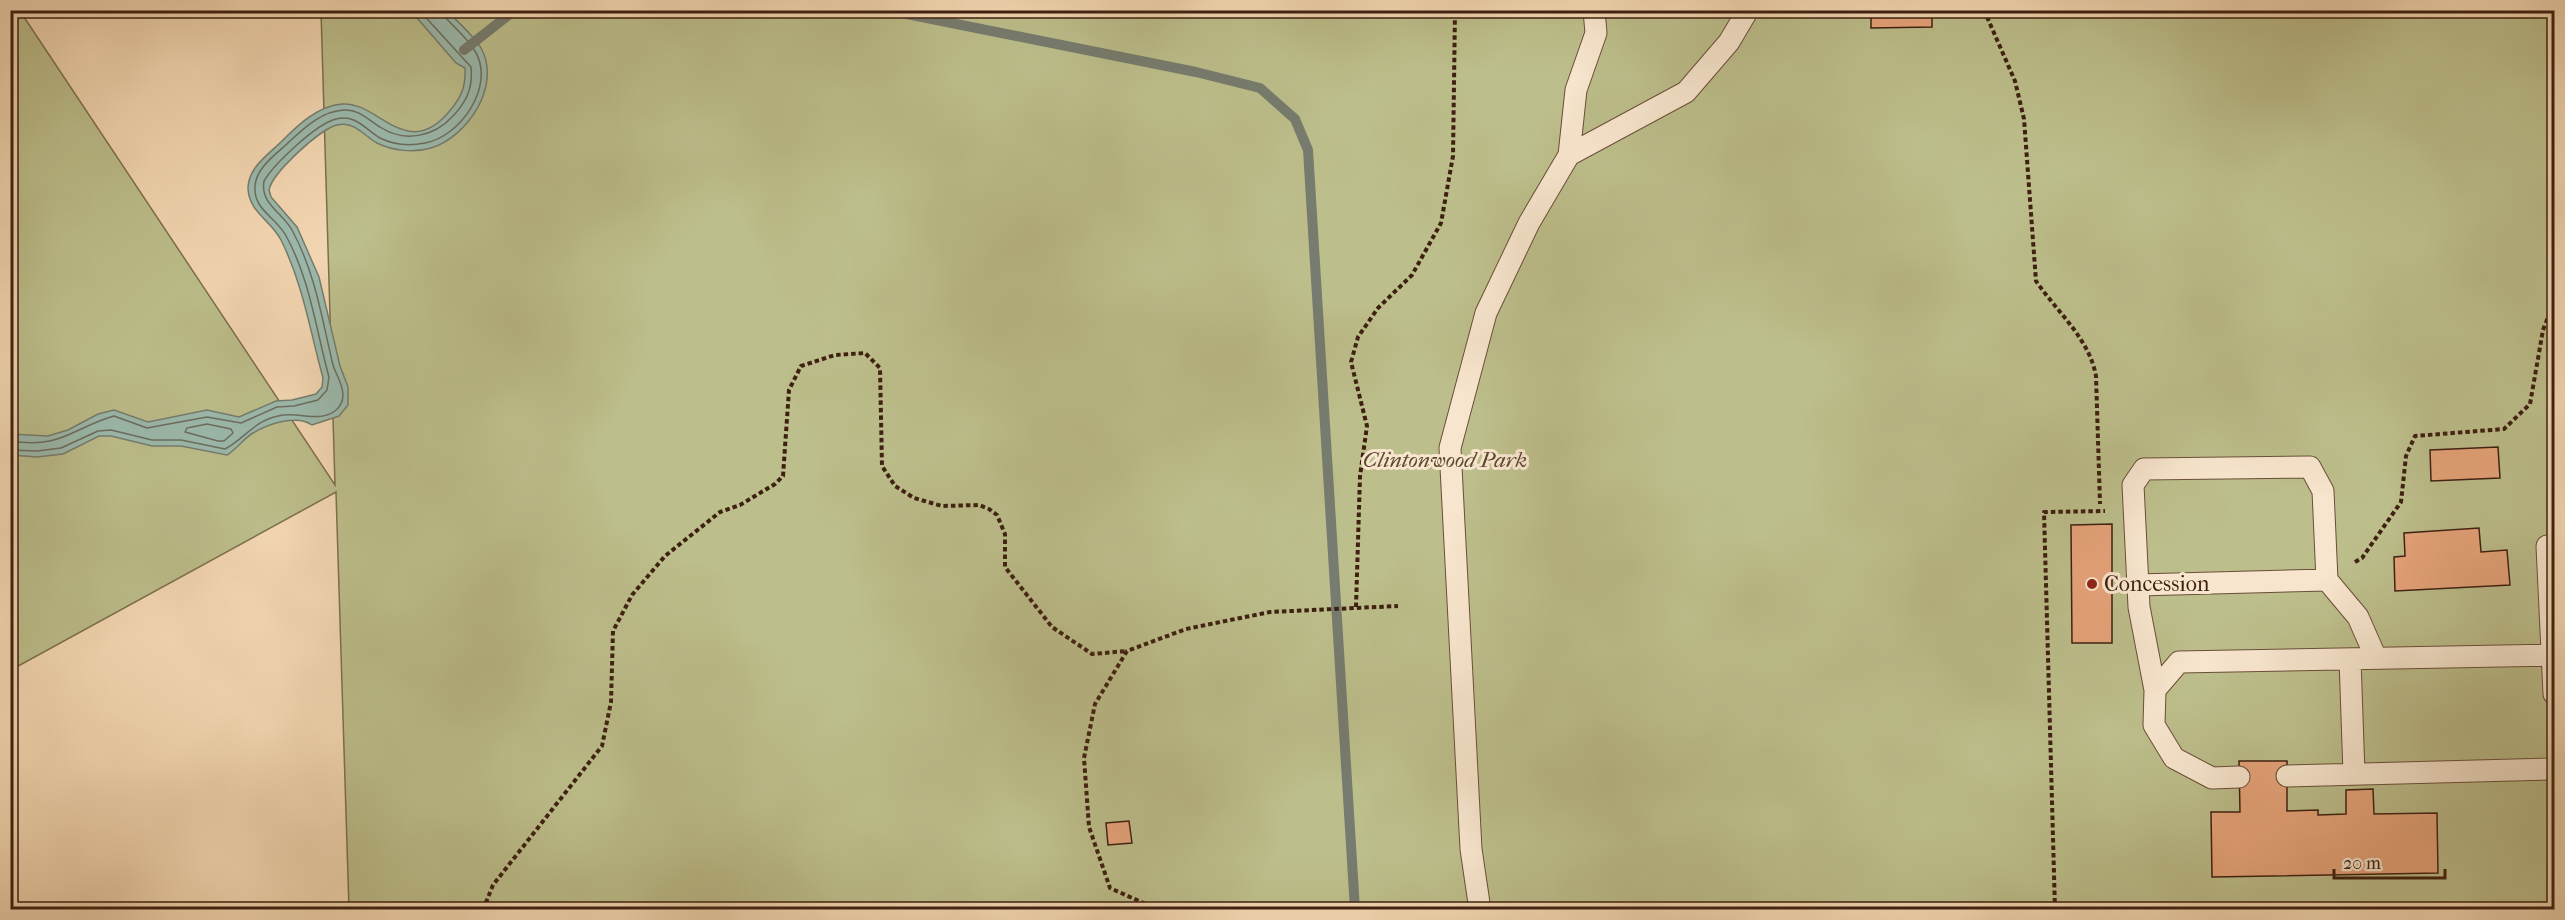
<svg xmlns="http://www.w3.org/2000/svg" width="2565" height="920" font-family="'IM FELL French Canon',serif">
<rect width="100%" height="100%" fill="#f3d7b2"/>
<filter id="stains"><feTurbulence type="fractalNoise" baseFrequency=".00333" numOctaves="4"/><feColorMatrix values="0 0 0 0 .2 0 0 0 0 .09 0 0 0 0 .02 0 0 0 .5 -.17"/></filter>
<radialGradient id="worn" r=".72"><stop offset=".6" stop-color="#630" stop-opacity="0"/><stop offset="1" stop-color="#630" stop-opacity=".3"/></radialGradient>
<!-- green -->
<path fill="#bcbe8b" stroke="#7d6f4e" stroke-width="1.5" d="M 11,11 L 20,11 L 335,485 L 321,11 L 2554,11 L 2554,909 L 349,909 L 336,492 L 11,670 Z"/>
<!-- water -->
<path fill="#9bbaad" stroke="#767c6f" stroke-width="1.5" d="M 411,11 L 447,11 C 458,22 473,35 481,48 C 502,86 467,137 431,148 C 414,153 393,151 377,143 C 364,136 355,121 337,125 C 320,129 272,173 269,190 L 271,197 L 297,227 L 319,277 L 340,366 L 348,387 L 348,405 L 339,416 L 312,425 C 297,414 268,424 253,433 C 243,439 237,449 227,455 L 181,446 L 152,446 L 111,436 L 99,436 L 63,454 L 37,457 L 11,455 L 11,434 L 48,436 L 68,430 L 98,414 L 114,410 L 148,422 L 207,410 L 239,417 L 276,401 L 292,400 L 316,394 L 322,387 L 323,378 C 310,331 303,284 281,240 C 271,220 248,212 248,187 C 249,167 269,154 282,141 C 299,124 318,106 342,104 C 378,101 406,161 448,113 C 461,98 466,88 465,68 L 456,63 Z"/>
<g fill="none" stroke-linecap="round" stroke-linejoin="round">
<!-- shore -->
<path stroke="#6c6d5f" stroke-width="1.5" d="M 207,424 L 231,429 L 233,433 L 224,441 L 218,441 L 185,432 L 187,428 Z
M 10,441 C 62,449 72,428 114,416 L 147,428 L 207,417 L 241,423 L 277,407 L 294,406 L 318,400 L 327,390 L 329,377 C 316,330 310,278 285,234 C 275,217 253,209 255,186 C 256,167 278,153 290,141 C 305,127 322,111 344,110 C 359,109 368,120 380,127 C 404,143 434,137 453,116 C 467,101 473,88 471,67 L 419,10
M 10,450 L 37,451 L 61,448 L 98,431 L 111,430 L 152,440 L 181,440 L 225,449 C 244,439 254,421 278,416 C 298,411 318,423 335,411 C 340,407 343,401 343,395 C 343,384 336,375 333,365 C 322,319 315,272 292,230 C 282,212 260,204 264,181 C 274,164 316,124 336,119 C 356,114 365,129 380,138 C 394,145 410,146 425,143 C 460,137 496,86 475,51 C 468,39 454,27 445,17 L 443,10"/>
<!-- stream -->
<path stroke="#767c6f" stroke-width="10" d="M 887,10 L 1196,72 L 1260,88 L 1295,119 L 1308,150 L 1355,910
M 464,50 L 515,10"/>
</g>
<!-- building -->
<path fill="#e6a37a" stroke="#3e2011" stroke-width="1.5" d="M 1871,10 L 1932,10 L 1932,27 L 1871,28 Z
M 2498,447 L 2500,478 L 2431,481 L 2430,450 Z
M 2112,524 L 2112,643 L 2072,643 L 2071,525 Z
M 2479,528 L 2481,552 L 2507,550 L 2510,585 L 2395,591 L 2394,557 L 2405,556 L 2404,533 Z
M 2239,761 L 2287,761 L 2287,811 L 2318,810 L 2318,815 L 2346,814 L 2346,790 L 2373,789 L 2374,814 L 2437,813 L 2438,873 L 2212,877 L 2211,812 L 2240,812 Z
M 1129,821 L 1132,843 L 1108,845 L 1106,823 Z"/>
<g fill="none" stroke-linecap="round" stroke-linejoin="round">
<!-- service casing -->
<g stroke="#6b4e39" stroke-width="23">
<path id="service" d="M 1569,155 L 1686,92 L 1729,42 L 1748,10
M 2547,546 L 2554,694
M 2138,585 L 2327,580
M 2350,659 L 2354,774
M 2155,690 L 2139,607 L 2133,485 L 2144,469 L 2310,467 L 2323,491 L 2327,580 L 2358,617 L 2376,658
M 2287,776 L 2554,769
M 2239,777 L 2212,778 L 2174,758 L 2154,725 L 2155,690 L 2179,662 L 2552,655
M 1480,910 L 1471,849 L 1450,448 L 1486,313 L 1529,223 L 1569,155 L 1576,90 L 1596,33 L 1594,10"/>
</g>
<!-- path -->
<path stroke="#3e2011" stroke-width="4" stroke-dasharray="4.5 3" stroke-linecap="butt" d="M 1984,10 L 2015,81 L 2024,119 L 2036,281 C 2057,312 2089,338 2096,376 L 2100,504
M 2355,562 L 2362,558 L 2401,502 L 2406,456 L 2415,436 L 2504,429 L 2530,404 L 2543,330 L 2554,302
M 1356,607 L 1360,476 L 1367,426 L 1351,362 L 1358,337 L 1378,308 L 1412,275 L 1441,223 L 1453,156 L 1455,10
M 483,910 L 493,885 L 602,746 L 611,702 L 613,631 L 632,595 L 665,556 L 720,512 L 740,505 L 775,484 L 783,476 L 789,390 L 801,366 L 835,355 L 865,353 L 880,368 L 882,466 L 895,486 L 914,498 L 942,506 L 979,505 L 989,509 L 997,515 L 1005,534 L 1005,567 L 1052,627 L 1092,654 L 1127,651
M 1159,910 L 1110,888 L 1089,827 L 1084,758 L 1095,704 L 1127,651 L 1186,629 L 1270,612 L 1398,606
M 2055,910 L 2044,512 L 2105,511"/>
<!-- service -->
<use href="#service" stroke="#f7e5cd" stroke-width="21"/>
</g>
<!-- markers -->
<circle fill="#8f2418" stroke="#f7e5cd" stroke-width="2" cx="2092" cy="584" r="6"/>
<g text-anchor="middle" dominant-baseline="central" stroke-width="6" stroke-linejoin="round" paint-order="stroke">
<!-- park labels -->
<g font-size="22" font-style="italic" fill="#5e4830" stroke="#f7e5cd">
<text x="1445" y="460">Clintonwood Park</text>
</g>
<!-- poi labels -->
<g font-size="22" fill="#3e2011" stroke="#f7e5cd" text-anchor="start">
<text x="2104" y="584">Concession</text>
</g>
</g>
<!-- margin -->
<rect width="2565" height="920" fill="none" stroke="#f3d7b2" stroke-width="36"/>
<rect x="12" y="12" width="2541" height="896" fill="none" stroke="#3e2011" stroke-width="3"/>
<rect x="18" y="18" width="2529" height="884" fill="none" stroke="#3e2011" stroke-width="1.5"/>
<!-- scale -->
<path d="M2334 869v9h111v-9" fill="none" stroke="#3e2011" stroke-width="3"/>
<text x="2343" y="869" font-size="18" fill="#3e2011" stroke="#f7e5cd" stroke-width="4.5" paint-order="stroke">20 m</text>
<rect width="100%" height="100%" filter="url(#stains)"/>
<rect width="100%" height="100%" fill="url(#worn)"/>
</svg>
